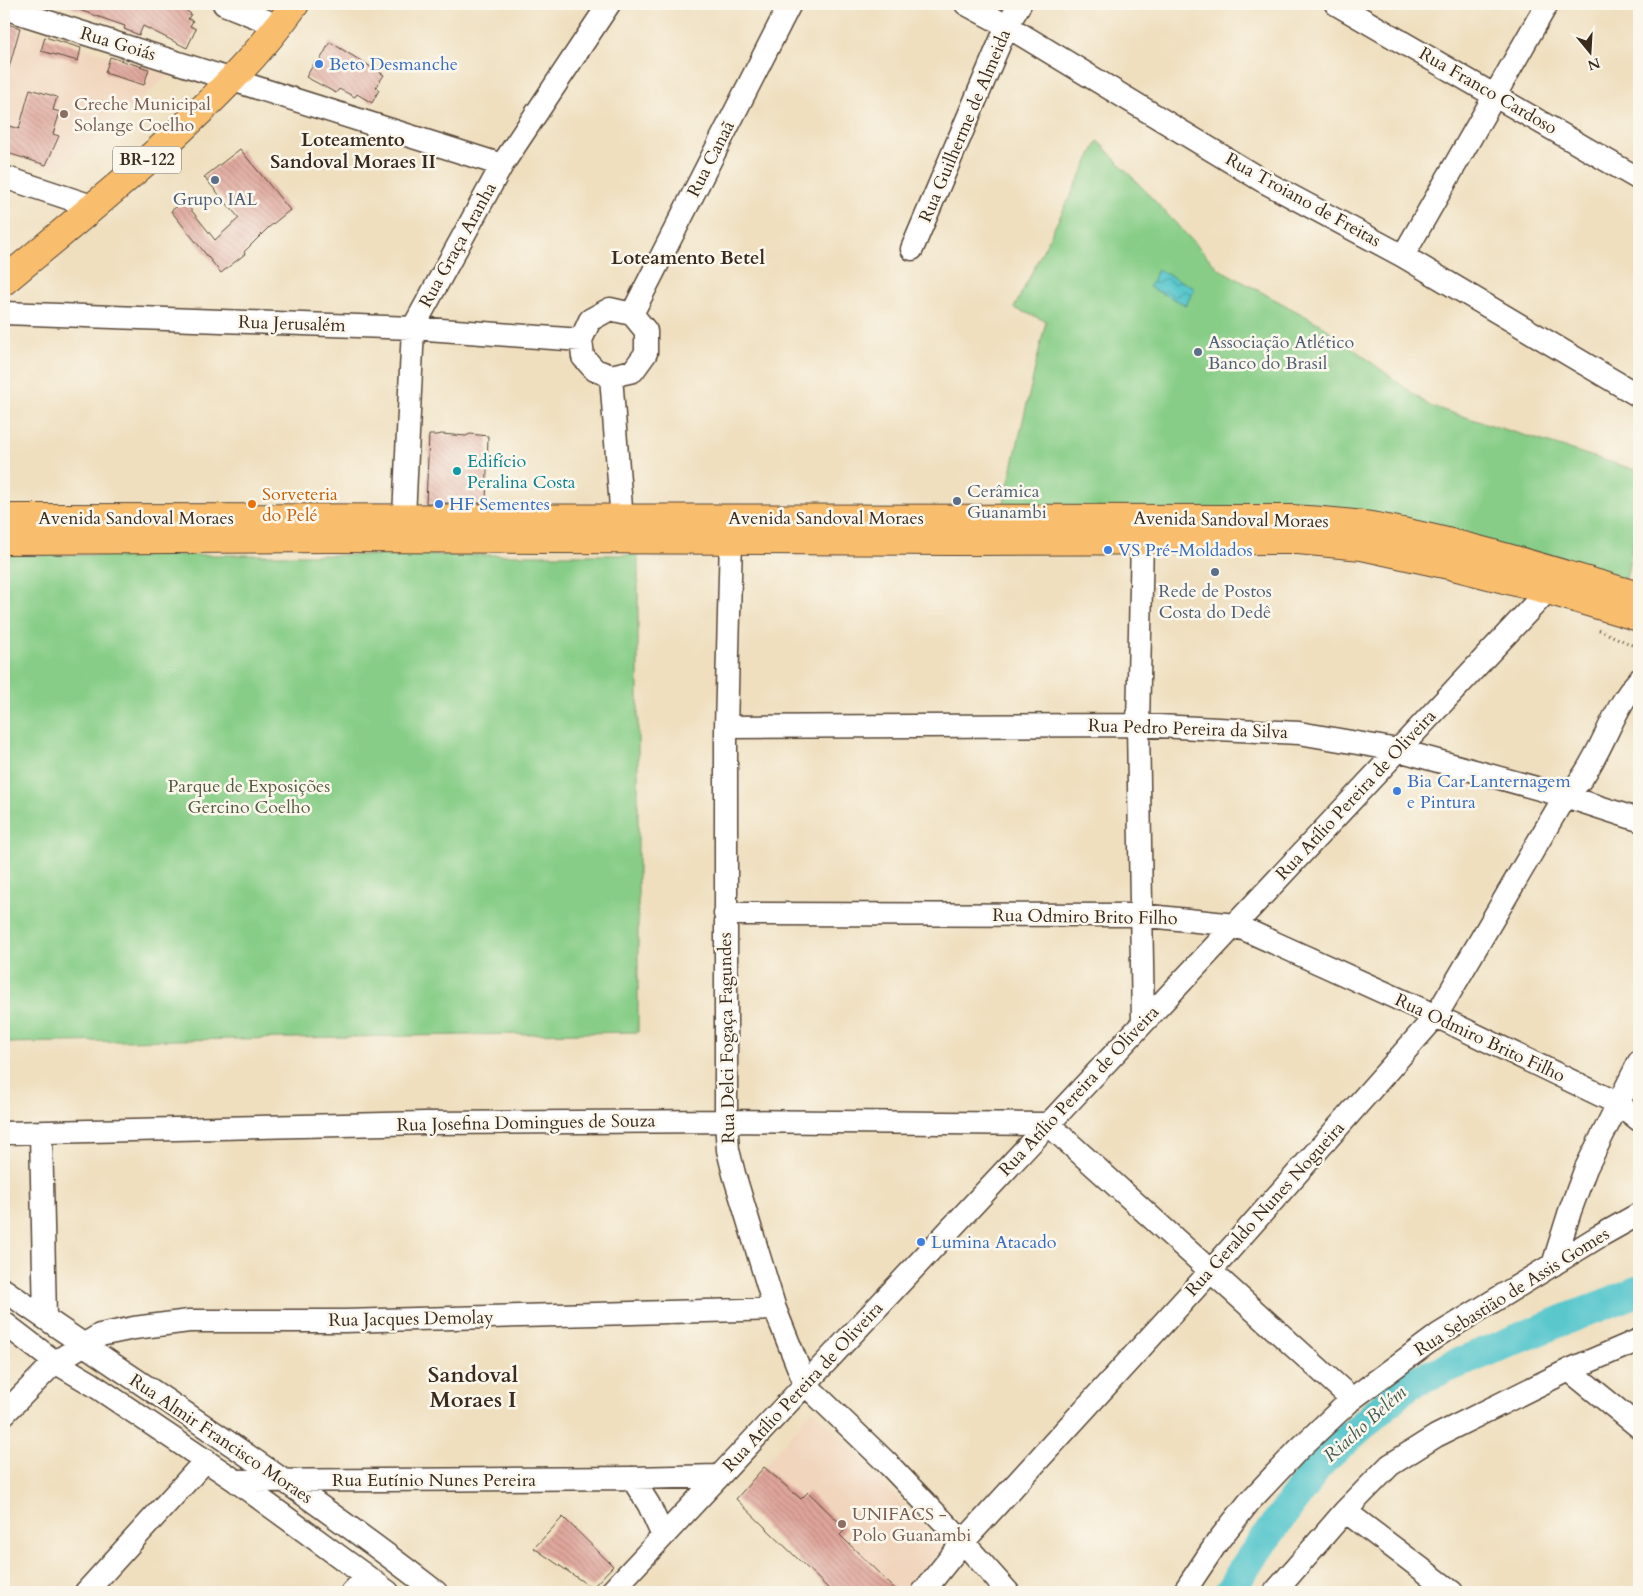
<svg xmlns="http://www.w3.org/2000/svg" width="1643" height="1596" font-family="Cardo,serif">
<defs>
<pattern id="water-waves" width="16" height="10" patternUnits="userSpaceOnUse" patternTransform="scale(1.25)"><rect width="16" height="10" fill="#5ac7cd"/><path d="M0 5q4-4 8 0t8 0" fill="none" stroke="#4ca2a6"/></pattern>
<pattern id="building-back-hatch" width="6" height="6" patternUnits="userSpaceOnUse" patternTransform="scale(1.25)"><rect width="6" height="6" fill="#e0a69b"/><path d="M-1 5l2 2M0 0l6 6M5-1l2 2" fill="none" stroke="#b7877e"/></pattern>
</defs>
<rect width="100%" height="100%" fill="#fbf7ec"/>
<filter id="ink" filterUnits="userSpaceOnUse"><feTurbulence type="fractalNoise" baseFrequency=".02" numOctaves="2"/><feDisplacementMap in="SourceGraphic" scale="10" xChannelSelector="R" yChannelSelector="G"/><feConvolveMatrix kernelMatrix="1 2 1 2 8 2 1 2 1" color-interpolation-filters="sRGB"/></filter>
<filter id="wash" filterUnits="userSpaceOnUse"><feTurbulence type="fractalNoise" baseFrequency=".0096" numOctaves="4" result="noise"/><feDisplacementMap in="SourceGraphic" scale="20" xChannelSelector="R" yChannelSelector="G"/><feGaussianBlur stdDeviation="1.12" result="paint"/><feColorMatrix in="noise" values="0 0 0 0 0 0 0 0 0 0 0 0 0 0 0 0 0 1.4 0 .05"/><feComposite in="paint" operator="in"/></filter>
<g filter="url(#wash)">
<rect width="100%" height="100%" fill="#efdfbf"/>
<!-- built -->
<path fill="#f1d5bd" d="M 4,22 L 169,75 L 58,170 L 4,153 Z
M 813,1409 L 945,1548 L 901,1592 L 832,1592 L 736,1499 Z"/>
<!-- park -->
<path fill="#87cd87" stroke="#617c52" d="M 1098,141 L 1219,269 L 1320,324 L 1430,406 L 1639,471 L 1639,515 L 1626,579 L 1003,507 L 1046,321 L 1014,308 Z
M 4,555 L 638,555 L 638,1032 L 4,1043 Z"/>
<!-- water -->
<path fill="url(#water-waves)" stroke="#4a7876" d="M 1158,270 L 1195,288 L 1186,305 L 1149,287 Z"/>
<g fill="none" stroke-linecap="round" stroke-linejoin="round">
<!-- river -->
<path stroke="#5ac7cd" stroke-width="31" d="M 1229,1592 L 1251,1558 L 1321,1462 L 1410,1383 L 1569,1318 L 1639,1291"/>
</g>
<g id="blocks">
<!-- building -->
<path fill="url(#building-back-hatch)" d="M 69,4 L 177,4 L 191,14 L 188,19 L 193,21 L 190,26 L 196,29 L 187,48 L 143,26 L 139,35 L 124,29 L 125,26 L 68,6 Z
M 4,23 L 20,28 L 8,71 L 4,71 Z
M 45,37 L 81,48 L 78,61 L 41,51 Z
M 330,42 L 384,75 L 376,87 L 379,90 L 372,103 L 357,94 L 355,97 L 339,89 L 336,93 L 306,77 L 315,62 L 318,64 Z
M 110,57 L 149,69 L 144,85 L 105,73 Z
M 30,89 L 57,97 L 53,110 L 60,112 L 53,134 L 59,136 L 46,165 L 4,152 L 9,126 L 19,129 Z
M 240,149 L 290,210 L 268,228 L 244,252 L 245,254 L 221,273 L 171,211 L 184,201 L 215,240 L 239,218 L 204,177 Z
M 441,434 L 466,436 L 470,434 L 488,436 L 486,503 L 426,503 L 429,435 L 438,435 Z
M 764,1467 L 801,1499 L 808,1492 L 846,1529 L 840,1535 L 898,1592 L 832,1592 L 736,1499 Z
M 563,1517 L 613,1566 L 592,1588 L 534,1548 Z"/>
</g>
</g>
<g filter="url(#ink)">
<use href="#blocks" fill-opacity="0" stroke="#564536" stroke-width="1"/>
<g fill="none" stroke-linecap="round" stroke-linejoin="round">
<!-- minor casing -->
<g stroke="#564536" stroke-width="25">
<path id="minor" d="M 224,4 L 279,26
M 966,4 L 1007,26 L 1263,181 L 1403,256 L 1639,396
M 1336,4 L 1639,179
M 4,8 L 502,165
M 4,177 L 95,207
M 912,249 L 1007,26 L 1020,4
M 1403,256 L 1547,4
M 610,309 L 632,314 L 646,331 L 646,353 L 633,371 L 611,376 L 595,370 L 583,357 L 581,340 L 590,320 Z
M 4,313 L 413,328 L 581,340
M 632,314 L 790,4
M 611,376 L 623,534
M 404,517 L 413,328 L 502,165 L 609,4
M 731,539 L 726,727 L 726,1121 L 728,1150 L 734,1174 L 775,1309 L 805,1384 L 890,1466 L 963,1542 L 1008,1592
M 1142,539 L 1138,725 L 1143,1023
M 726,727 L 1138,725 L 1299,733 L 1398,750 L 1565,796 L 1639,820
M 725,914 L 1140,915 L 1235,925 L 1436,1016 L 1619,1104 L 1639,1120
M 4,1133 L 426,1123 L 726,1121 L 1048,1124 L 1352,1399
M 41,1133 L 45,1318
M 1553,1265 L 1570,1211 L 1586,1168 L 1639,1062
M 4,1290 C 148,1390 297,1484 436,1592
M 4,1323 L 55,1362 L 92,1384 L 236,1481 L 388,1592
M 1569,1370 L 1639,1427
M 4,1414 L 55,1362 L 100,1335 L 134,1328 L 189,1321 L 344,1321 L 775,1309
M 632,1478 L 649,1505 L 663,1536
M 236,1481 L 632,1478 L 719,1476
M 1345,1511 L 1452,1592
M 86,1592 L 206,1460
M 352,1592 L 367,1577
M 611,1592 L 1548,590
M 923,1592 L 963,1542 L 1210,1272 L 1436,1016 L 1565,796 C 1570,792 1575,787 1579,782 C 1603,751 1612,709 1639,680
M 1184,1592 L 1218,1541 L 1249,1502 L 1299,1449 L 1352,1399 L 1438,1335 L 1598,1237 L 1639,1214
M 1275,1592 L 1345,1511 L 1390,1465 L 1436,1436 L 1569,1370 L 1639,1340"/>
</g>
<!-- major casing -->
<g stroke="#564536" stroke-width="30">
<path id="major" d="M 4,281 C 57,237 110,194 161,148 C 210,103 256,58 295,4
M 4,518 L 1292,519 C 1322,521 1352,522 1382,528 C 1469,544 1554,572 1639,596
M 4,540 L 337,538 L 954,541 L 1298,540 L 1362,546 L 1449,565 L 1548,590 L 1639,617"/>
</g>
<!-- path -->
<path stroke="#564536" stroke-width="3" stroke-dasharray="1 4" stroke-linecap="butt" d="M 1599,630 L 1639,648"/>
<!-- minor -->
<use href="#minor" stroke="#fff" stroke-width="22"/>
<!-- major -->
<use href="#major" stroke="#f9be6d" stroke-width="28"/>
</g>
</g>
<!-- markers -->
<g fill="#3f7fe0" stroke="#fbf7ec" stroke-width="2">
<circle cx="319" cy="64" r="5"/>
<circle cx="439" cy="504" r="5"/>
<circle cx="1108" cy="550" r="5"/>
<circle cx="1397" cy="791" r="5"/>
<circle cx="921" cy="1242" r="5"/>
</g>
<g fill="#8d6e63" stroke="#fbf7ec" stroke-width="2">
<circle cx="64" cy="114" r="5"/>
<circle cx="842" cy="1524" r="5"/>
</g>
<g fill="#5c6f8a" stroke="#fbf7ec" stroke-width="2">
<circle cx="215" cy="180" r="5"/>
<circle cx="1198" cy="352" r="5"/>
<circle cx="957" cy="501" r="5"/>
<circle cx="1215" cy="572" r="5"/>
</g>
<circle fill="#0f9aa8" stroke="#fbf7ec" stroke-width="2" cx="457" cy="471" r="5"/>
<circle fill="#e8710a" stroke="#fbf7ec" stroke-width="2" cx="252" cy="504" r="5"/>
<g text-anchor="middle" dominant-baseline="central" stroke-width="5" stroke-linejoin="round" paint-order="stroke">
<!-- shield labels -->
<rect fill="#fbf7ec" stroke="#75685c" stroke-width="1" x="113" y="146.5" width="68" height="27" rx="4"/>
<g font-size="16" font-weight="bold" fill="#3b2a1e">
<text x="147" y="160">BR-122</text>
</g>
<!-- street labels -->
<g font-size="18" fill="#3b2a1e" stroke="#fbf7ec">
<text transform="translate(118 44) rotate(17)">Rua Goiás</text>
<text transform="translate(1488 91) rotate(30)">Rua Franco Cardoso</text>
<text transform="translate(965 126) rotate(-67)">Rua Guilherme de Almeida</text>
<text transform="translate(711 159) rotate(-63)">Rua Canaã</text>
<text transform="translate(1303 200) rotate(29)">Rua Troiano de Freitas</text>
<text transform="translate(458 245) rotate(-61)">Rua Graça Aranha</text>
<text transform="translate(292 324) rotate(2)">Rua Jerusalém</text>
<text x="136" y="518">Avenida Sandoval Moraes</text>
<text x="826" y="518">Avenida Sandoval Moraes</text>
<text transform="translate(1231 520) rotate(1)">Avenida Sandoval Moraes</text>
<text transform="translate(1188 729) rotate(2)">Rua Pedro Pereira da Silva</text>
<text transform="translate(1356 795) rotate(-47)">Rua Atílio Pereira de Oliveira</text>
<text transform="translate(1085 917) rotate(1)">Rua Odmiro Brito Filho</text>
<text transform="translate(727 1038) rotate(-91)">Rua Delci Fogaça Fagundes</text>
<text transform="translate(1480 1038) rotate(25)">Rua Odmiro Brito Filho</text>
<text transform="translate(1079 1091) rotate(-47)">Rua Atílio Pereira de Oliveira</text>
<text transform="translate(526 1123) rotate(-1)">Rua Josefina Domingues de Souza</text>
<text transform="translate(1265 1209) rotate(-48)">Rua Geraldo Nunes Nogueira</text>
<text transform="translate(1512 1292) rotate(-32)">Rua Sebastião de Assis Gomes</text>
<text transform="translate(411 1319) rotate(-1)">Rua Jacques Demolay</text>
<text transform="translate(803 1387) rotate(-47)">Rua Atílio Pereira de Oliveira</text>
<text transform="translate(221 1439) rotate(34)">Rua Almir Francisco Moraes</text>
<text x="434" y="1480">Rua Eutínio Nunes Pereira</text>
</g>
<!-- shop labels -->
<g font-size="18" fill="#366cbe" stroke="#fbf7ec" text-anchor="start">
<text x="329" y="64">Beto Desmanche</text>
<text x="449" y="504">HF Sementes</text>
<text x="1118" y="550">VS Pré-Moldados</text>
<text x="1407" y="781">Bia Car Lanternagem<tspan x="1407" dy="21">e Pintura</tspan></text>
<text x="931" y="1242">Lumina Atacado</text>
</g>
<!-- education labels -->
<g font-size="18" fill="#785e54" stroke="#fbf7ec" text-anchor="start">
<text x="74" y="104">Creche Municipal<tspan x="74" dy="21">Solange Coelho</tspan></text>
<text x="852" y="1514">UNIFACS -<tspan x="852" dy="21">Polo Guanambi</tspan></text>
</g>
<!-- service labels -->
<g font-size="18" fill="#4e5e75" stroke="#fbf7ec">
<text x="215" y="199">Grupo IAL</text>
<text x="1208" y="342" text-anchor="start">Associação Atlético<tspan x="1208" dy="21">Banco do Brasil</tspan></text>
<text x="967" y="491" text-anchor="start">Cerâmica<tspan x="967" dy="21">Guanambi</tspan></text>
<text x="1215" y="591">Rede de Postos<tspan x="1215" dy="21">Costa do Dedê</tspan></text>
</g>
<!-- culture labels -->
<g font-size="18" fill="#0d838f" stroke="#fbf7ec" text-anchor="start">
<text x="467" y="461">Edifício<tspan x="467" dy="21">Peralina Costa</tspan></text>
</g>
<!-- food labels -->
<g font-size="18" fill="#c56008" stroke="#fbf7ec" text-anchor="start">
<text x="262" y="494">Sorveteria<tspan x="262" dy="21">do Pelé</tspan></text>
</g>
<!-- park labels -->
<g font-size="18" fill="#525b3e" stroke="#fbf7ec">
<text x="249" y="786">Parque de Exposições<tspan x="249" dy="21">Gercino Coelho</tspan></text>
</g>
<!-- neighbourhood labels -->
<g font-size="19" font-weight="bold" fill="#3b2a1e" stroke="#fbf7ec">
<text x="353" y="140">Loteamento<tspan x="353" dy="22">Sandoval Moraes II</tspan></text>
<text x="688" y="258">Loteamento Betel</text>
</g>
<!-- water labels -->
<g font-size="19" font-style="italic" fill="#445953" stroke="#fbf7ec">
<text transform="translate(1365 1424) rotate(-42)">Riacho Belém</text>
</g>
<!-- district labels -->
<g font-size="22" font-weight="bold" fill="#3b2a1e" stroke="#fbf7ec">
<text x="473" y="1375">Sandoval<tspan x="473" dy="25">Moraes I</tspan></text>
</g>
</g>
<!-- margin -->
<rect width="1643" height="1596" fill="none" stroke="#fbf7ec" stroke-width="20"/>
<!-- north arrow -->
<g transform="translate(1590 52) rotate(162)" stroke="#fbf7ec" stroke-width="4" paint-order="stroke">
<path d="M0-4L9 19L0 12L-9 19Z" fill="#3b2a1e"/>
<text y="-8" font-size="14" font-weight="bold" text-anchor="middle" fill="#3b2a1e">N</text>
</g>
</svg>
